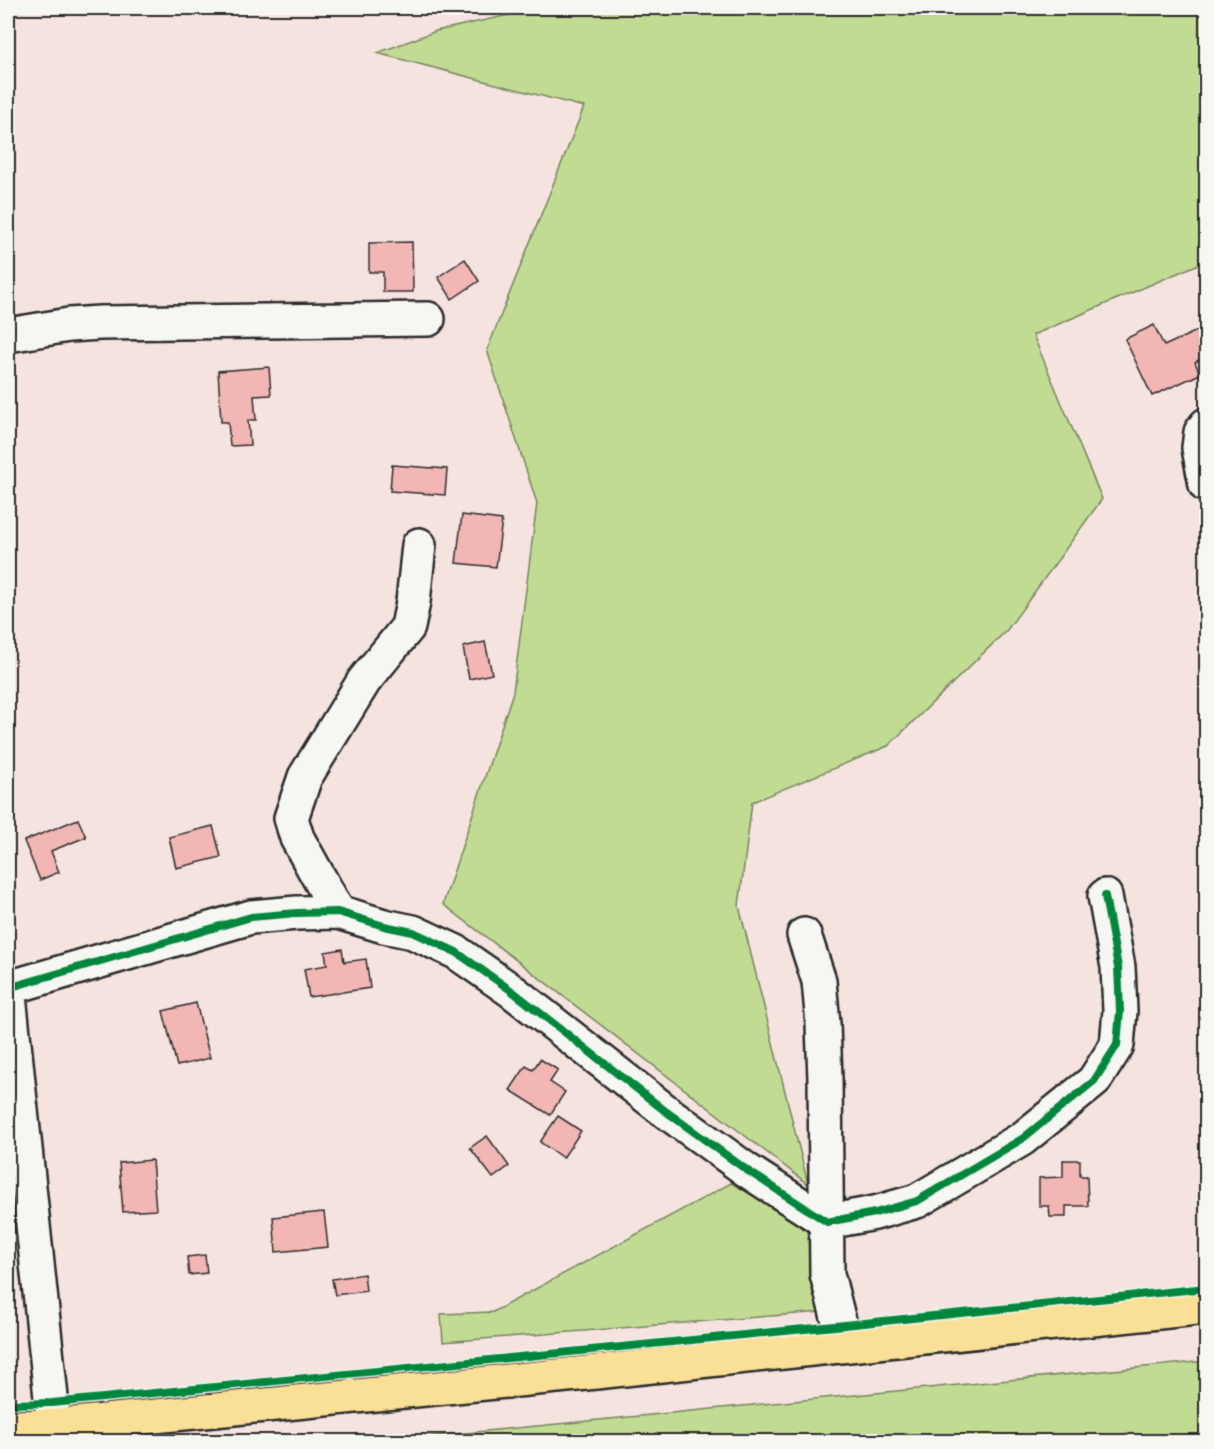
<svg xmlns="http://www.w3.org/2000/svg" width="1214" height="1449" font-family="Mynerve,sans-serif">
<rect width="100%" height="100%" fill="#f5e3df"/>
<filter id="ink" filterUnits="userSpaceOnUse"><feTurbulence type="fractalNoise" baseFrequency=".0167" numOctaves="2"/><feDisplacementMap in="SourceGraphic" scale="12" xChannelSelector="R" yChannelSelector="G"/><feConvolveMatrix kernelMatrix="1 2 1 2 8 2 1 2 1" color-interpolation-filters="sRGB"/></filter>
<g filter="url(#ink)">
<!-- green -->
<path fill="#c1db93" stroke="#76835f" stroke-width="1.5" d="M 541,8 L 1206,8 L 1206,261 L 1033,335 L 1102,499 L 1007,630 L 888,746 L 752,802 L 739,906 L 808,1184 L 443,904 L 513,692 L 537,503 L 487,350 L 584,107 L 377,53 L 436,31 Z
M 731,1183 L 816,1229 L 822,1312 L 443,1342 L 441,1314 L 493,1312 Z
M 1206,1361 L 1206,1441 L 382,1441 Z"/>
<!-- building -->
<path fill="#f2b6b4" stroke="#2b2b2b" stroke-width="1.5" d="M 412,242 L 413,292 L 383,292 L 383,272 L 369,272 L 369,243 Z
M 465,259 L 479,281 L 452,299 L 438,277 Z
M 1154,325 L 1164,346 L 1199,330 L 1206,345 L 1206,356 L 1195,362 L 1200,374 L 1152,396 L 1125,339 Z
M 269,367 L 271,395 L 254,396 L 256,420 L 248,420 L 250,445 L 230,446 L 228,422 L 221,422 L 218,371 Z
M 392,465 L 447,469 L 445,495 L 390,491 Z
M 462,515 L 502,520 L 496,567 L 456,563 Z
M 485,642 L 492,674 L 469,679 L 463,647 Z
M 78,819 L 86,837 L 51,851 L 59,872 L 40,880 L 24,841 Z
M 213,826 L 221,857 L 176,868 L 169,837 Z
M 342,949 L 344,962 L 366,959 L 370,988 L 309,997 L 304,969 L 327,965 L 325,952 Z
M 196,1003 L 210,1058 L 177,1066 L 163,1011 Z
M 540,1059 L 558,1070 L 550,1082 L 565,1092 L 550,1115 L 510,1090 L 526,1066 L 533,1070 Z
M 558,1116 L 581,1131 L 563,1158 L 540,1142 Z
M 487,1136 L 509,1166 L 493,1178 L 470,1148 Z
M 152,1160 L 156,1210 L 123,1212 L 119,1163 Z
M 1063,1160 L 1080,1160 L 1080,1176 L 1087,1176 L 1088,1206 L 1066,1206 L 1066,1217 L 1050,1217 L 1049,1206 L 1039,1206 L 1039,1178 L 1063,1177 Z
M 324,1212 L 328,1247 L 276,1252 L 273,1217 Z
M 205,1255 L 207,1273 L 189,1275 L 187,1257 Z
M 364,1274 L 366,1291 L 335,1295 L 332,1279 Z"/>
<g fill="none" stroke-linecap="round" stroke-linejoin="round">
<!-- minor casing -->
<g stroke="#2b2b2b" stroke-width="38">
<path id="minor" d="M 8,335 L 69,325 L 100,323 L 428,319
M 1206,425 L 1201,432 L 1199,448 L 1206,485
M 338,912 L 297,838 L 291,818 L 305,777 L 364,681 L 408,627 L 413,602 L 419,545
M 804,935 L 819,981 L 823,1024 L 825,1079 L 827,1274 L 840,1325 L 843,1345
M 8,986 L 54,1426
M 8,988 L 251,917 L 297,913 L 338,912 L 384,926 L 413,932 L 456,952 L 512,991 L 664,1110 L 748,1171 L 827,1222 L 875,1213 L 917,1201 L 1022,1139 L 1094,1081 L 1117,1045 L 1120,1011 L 1118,967 L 1105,896"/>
</g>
<!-- major casing -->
<g stroke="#2b2b2b" stroke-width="38">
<path id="major" d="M 8,1427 L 54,1426 L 577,1374 L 1206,1307"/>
</g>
<!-- minor -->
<use href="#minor" stroke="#f6f6f2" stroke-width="33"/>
<!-- major -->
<use href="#major" stroke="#fadf96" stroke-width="33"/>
<!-- cycleway casing -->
<g stroke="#f6f6f2" stroke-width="11">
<path id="cycleway" d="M 8,988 L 251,917 L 297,913 L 338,912 L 384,926 L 413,932 L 456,952 L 512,991 L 664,1110 L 748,1171 L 827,1222 L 875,1213 L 917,1201 L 1022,1139 L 1094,1081 L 1117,1045 L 1120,1011 L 1118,967 L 1105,896
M 8,1404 L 52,1403 L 835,1326 L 1206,1288"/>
</g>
<!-- cycleway -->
<use href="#cycleway" stroke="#00873e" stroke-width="8"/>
</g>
</g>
<!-- margin -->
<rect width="1214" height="1449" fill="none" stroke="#f6f6f2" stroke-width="30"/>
<rect x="15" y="15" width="1184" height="1419" fill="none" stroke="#2b2b2b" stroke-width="2" filter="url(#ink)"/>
</svg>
